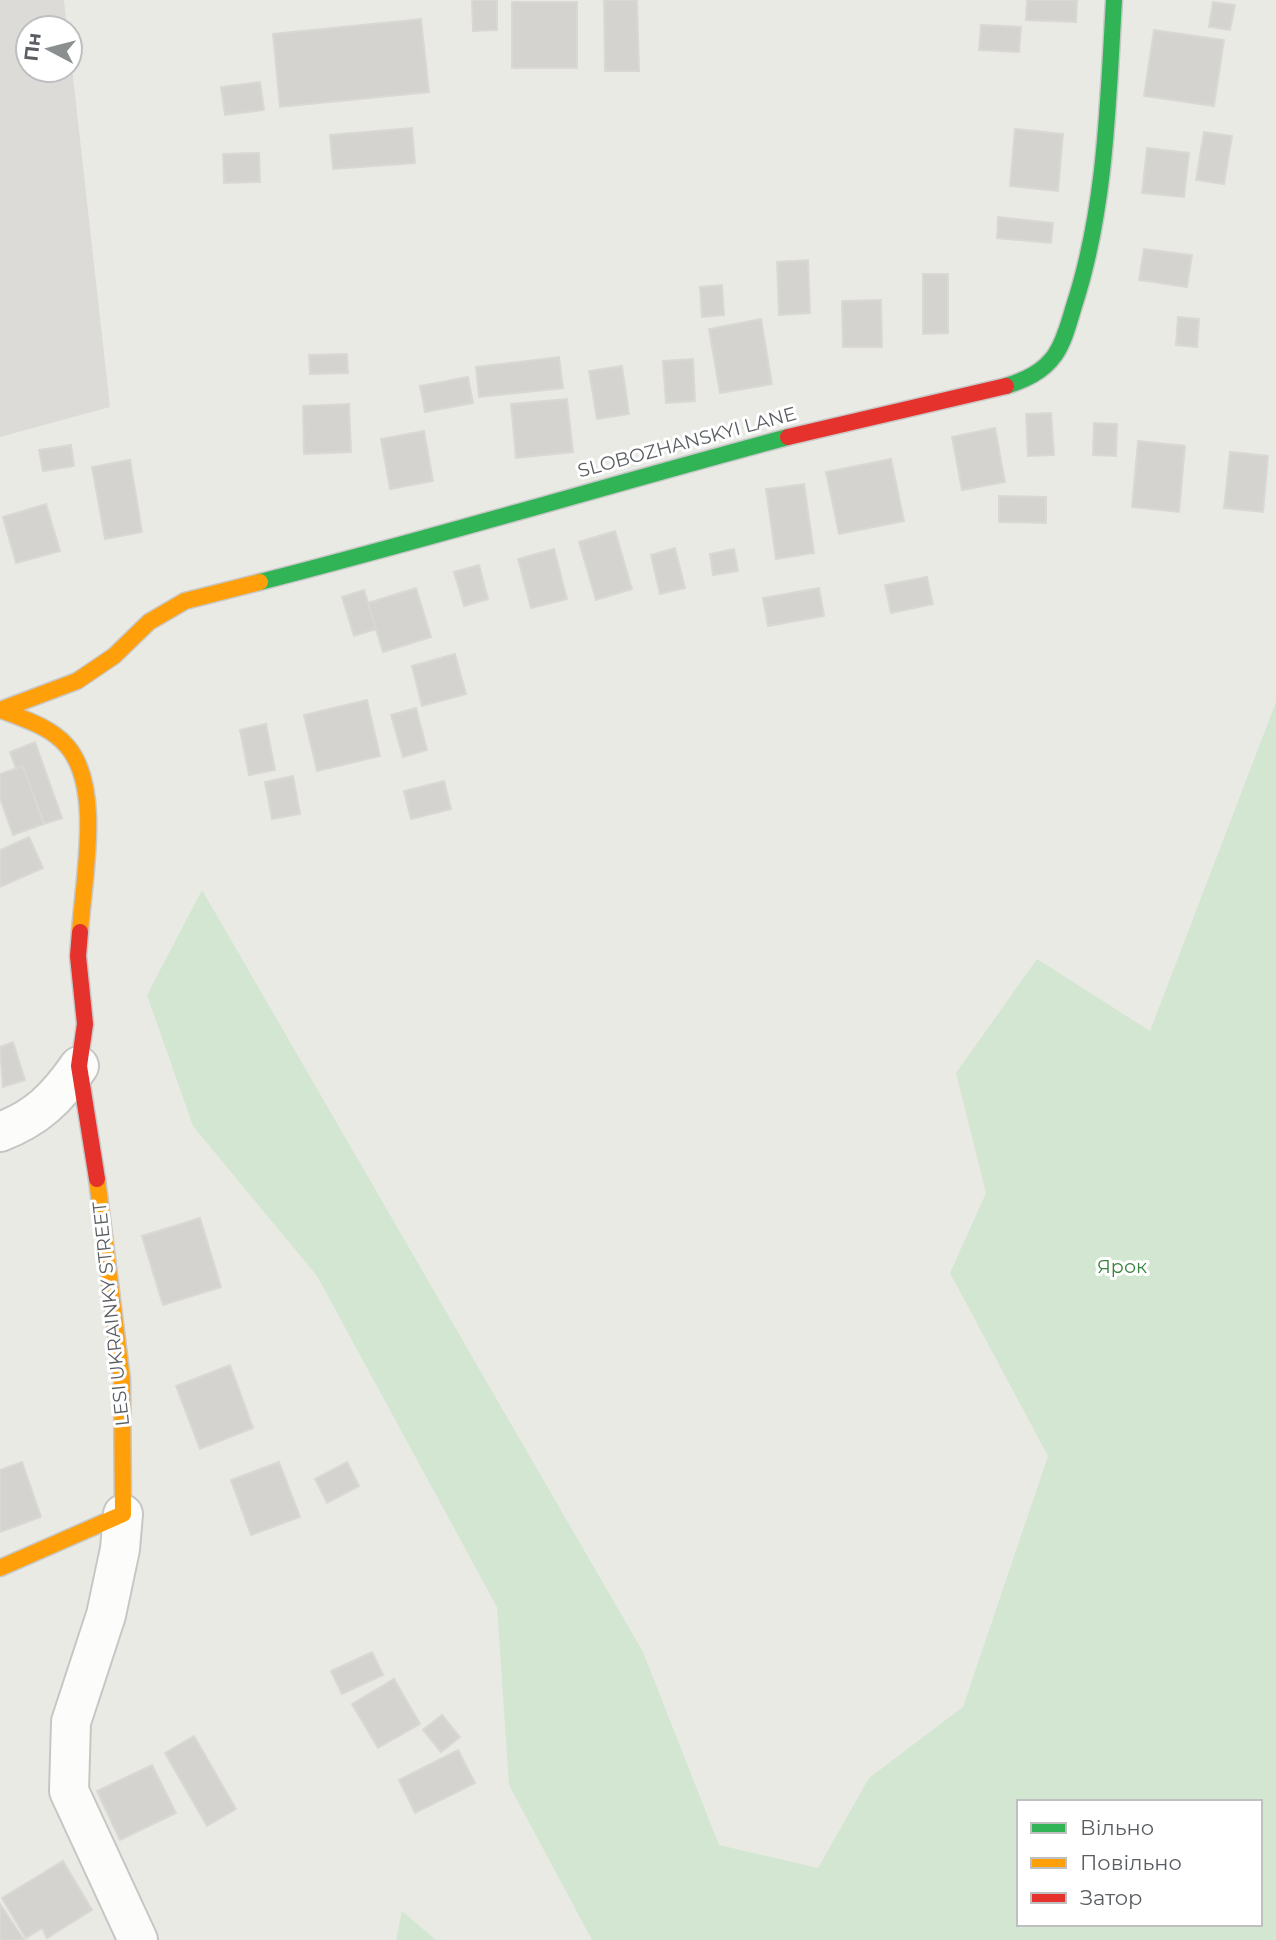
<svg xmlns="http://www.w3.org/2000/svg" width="1276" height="1940" font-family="Montserrat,sans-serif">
<rect width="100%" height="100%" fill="#eaeae5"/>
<!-- industrial -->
<path fill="#dcdbd8" d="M 0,0 L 64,0 L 67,28 L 28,28 L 28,70 L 70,70 L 70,50 L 110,407 L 0,437 Z"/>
<!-- green -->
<path fill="#d2e6d1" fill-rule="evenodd" d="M 1276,702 L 1276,1940 L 592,1940 L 509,1785 L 497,1607 L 317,1276 L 193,1126 L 147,995 L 202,890 L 643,1652 L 719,1845 L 818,1868 L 869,1778 L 963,1707 L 1048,1456 L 950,1273 L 986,1193 L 956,1073 L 1037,959 L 1150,1031 ZM 1019,1802 L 1260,1802 L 1260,1924 L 1019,1924 Z
M 402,1911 L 436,1940 L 396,1940 Z"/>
<!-- building -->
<path fill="#d4d3d0" stroke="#dad8d4" stroke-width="2" d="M 472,0 L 497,0 L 497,30 L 473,31 Z
M 604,0 L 637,0 L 639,71 L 605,71 Z
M 1027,0 L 1077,0 L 1076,22 L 1026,20 Z
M 512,2 L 577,2 L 577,68 L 512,68 Z
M 1213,2 L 1235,5 L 1230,30 L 1209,27 Z
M 421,19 L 429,92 L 280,107 L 273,34 Z
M 981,25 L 1021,27 L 1019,52 L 979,50 Z
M 1154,30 L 1224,40 L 1214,106 L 1144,96 Z
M 260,82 L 264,110 L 225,115 L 221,87 Z
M 412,128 L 415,163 L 333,169 L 330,135 Z
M 1015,129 L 1063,134 L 1058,191 L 1010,186 Z
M 1204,132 L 1232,136 L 1224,184 L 1196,180 Z
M 1147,148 L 1189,153 L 1184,197 L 1142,193 Z
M 259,153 L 260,182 L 224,183 L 223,154 Z
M 998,217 L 1053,223 L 1051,243 L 997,238 Z
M 1144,249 L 1192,255 L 1187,287 L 1139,280 Z
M 808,260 L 810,313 L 779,315 L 777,262 Z
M 923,274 L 948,274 L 948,333 L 923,334 Z
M 722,285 L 724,315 L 702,317 L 700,287 Z
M 881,300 L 882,347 L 843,347 L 842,301 Z
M 1178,317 L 1199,319 L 1197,347 L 1176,345 Z
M 761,319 L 772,384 L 720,393 L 709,329 Z
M 347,354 L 348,373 L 310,374 L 309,355 Z
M 559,357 L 563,388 L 479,397 L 476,367 Z
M 693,359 L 695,401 L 666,403 L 663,361 Z
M 622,366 L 629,414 L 597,419 L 589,371 Z
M 468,377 L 473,403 L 425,412 L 420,386 Z
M 567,399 L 573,452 L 516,458 L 511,404 Z
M 349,404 L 351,452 L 304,454 L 303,406 Z
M 1051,413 L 1054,455 L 1028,456 L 1026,414 Z
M 1094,423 L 1117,424 L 1116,456 L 1093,455 Z
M 995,428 L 1005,482 L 962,490 L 952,437 Z
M 424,431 L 433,481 L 390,489 L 381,439 Z
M 1138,441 L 1185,446 L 1179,512 L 1132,507 Z
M 71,445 L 74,466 L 43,471 L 39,450 Z
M 1230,452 L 1268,456 L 1263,512 L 1224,508 Z
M 891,459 L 904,521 L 839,534 L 826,472 Z
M 130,460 L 142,532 L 105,539 L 92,467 Z
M 804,484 L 814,553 L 776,559 L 766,489 Z
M 999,496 L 1046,497 L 1046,523 L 999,522 Z
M 46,504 L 60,551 L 16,563 L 3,517 Z
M 615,531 L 632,589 L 596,600 L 579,542 Z
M 675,548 L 685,588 L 660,594 L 651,555 Z
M 554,549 L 567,599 L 531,608 L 518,559 Z
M 734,549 L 738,571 L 713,575 L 710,554 Z
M 479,565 L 488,599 L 464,606 L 454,572 Z
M 927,577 L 933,604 L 891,613 L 885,585 Z
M 416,588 L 431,637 L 383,652 L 368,603 Z
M 819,588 L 824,616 L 768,626 L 763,598 Z
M 364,590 L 376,629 L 354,636 L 342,597 Z
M 455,654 L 466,694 L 422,706 L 412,666 Z
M 367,700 L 380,756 L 317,771 L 304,715 Z
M 416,708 L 427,750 L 403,757 L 391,715 Z
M 266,724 L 275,770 L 249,775 L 240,730 Z
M 35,742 L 62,818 L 44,824 L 23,766 L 16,769 L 10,752 Z
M 23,766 L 44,824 L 13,835 L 0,798 L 0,774 Z
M 293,776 L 300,814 L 272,819 L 265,782 Z
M 444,781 L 451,809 L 411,819 L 404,791 Z
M 29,837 L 43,868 L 0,887 L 0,850 Z
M 13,1042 L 25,1080 L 3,1087 L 0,1047 Z
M 200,1218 L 221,1287 L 163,1305 L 142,1236 Z
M 230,1365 L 253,1428 L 200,1449 L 176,1386 Z
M 22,1462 L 41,1517 L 0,1532 L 0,1470 Z
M 279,1462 L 300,1517 L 251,1535 L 231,1480 Z
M 347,1462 L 359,1486 L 327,1503 L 315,1479 Z
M 372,1652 L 383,1675 L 342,1694 L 331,1671 Z
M 394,1679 L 420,1724 L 378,1748 L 352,1704 Z
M 442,1715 L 460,1737 L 441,1752 L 423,1730 Z
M 194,1736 L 236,1809 L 207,1826 L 165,1753 Z
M 458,1750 L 475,1783 L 415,1813 L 399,1780 Z
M 152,1765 L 176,1813 L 120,1840 L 97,1791 Z
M 63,1861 L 92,1910 L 47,1938 L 42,1928 L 26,1938 L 2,1898 Z
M 0,1904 L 24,1940 L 0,1940 Z"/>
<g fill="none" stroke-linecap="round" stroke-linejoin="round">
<!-- street casing -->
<g stroke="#c6c7c5" stroke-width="42">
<path id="street" d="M 0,1132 C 37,1118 57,1098 79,1066
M 123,1514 L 120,1549 L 106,1615 L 71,1722 L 69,1791 L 138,1940"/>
</g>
<!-- fast casing -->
<g stroke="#c8c8c8" stroke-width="19">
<path id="fast" d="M 1006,386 C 1025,380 1043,372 1055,355 C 1065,340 1069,322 1074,306 C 1106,208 1108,102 1114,0
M 260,582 C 437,537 612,484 788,437"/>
</g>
<!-- slow casing -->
<g stroke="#c8c8c8" stroke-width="19">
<path id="slow" d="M 0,710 L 77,681 L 114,656 L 149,622 L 185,601 L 260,582
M 1,710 C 24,719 51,727 67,746 C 103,788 83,880 80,932
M 0,1568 L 123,1514 L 122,1380 L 97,1179"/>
</g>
<!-- jam casing -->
<g stroke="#c8c8c8" stroke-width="19">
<path id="jam" d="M 788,437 L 1006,386
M 80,932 L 78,956 L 85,1024 L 79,1066 L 97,1179"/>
</g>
<!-- street -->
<use href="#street" stroke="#fcfcfb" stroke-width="38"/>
<!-- fast -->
<use href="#fast" stroke="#30b455" stroke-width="16"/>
<!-- slow -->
<use href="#slow" stroke="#ff9f0a" stroke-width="16"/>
<!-- jam -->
<use href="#jam" stroke="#e5322d" stroke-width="16"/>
</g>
<g text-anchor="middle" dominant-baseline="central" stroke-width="6" stroke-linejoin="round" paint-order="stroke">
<!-- street labels -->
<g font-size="19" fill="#5a5e62" stroke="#fff">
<text transform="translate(687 442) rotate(-15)">SLOBOZHANSKYI LANE</text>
<text transform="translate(111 1314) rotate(-96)">LESI UKRAINKY STREET</text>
</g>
<!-- park labels -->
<g font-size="19" fill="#398340" stroke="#fff">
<text x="1122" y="1266">Ярок</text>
</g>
</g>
<!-- legend -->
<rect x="1017" y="1800" width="245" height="126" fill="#ffffff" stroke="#bdbfc0" stroke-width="2"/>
<rect x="1031" y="1823" width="35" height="10" fill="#30b455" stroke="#bdbfc0" stroke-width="2"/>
<text x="1080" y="1835" font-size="21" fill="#5a5e62">Вільно</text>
<rect x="1031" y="1858" width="35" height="10" fill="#ff9f0a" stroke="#bdbfc0" stroke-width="2"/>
<text x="1080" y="1870" font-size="21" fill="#5a5e62">Повільно</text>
<rect x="1031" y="1893" width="35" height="10" fill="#e5322d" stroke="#bdbfc0" stroke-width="2"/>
<text x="1080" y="1905" font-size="21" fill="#5a5e62">Затор</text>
<!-- north arrow -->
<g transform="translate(49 49) rotate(277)"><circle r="33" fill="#ffffff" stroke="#bdbfc0" stroke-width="2"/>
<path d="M0-5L12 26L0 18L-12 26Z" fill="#8c8f90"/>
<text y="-10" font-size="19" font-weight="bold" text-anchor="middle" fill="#5a5e62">Пн</text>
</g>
</svg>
